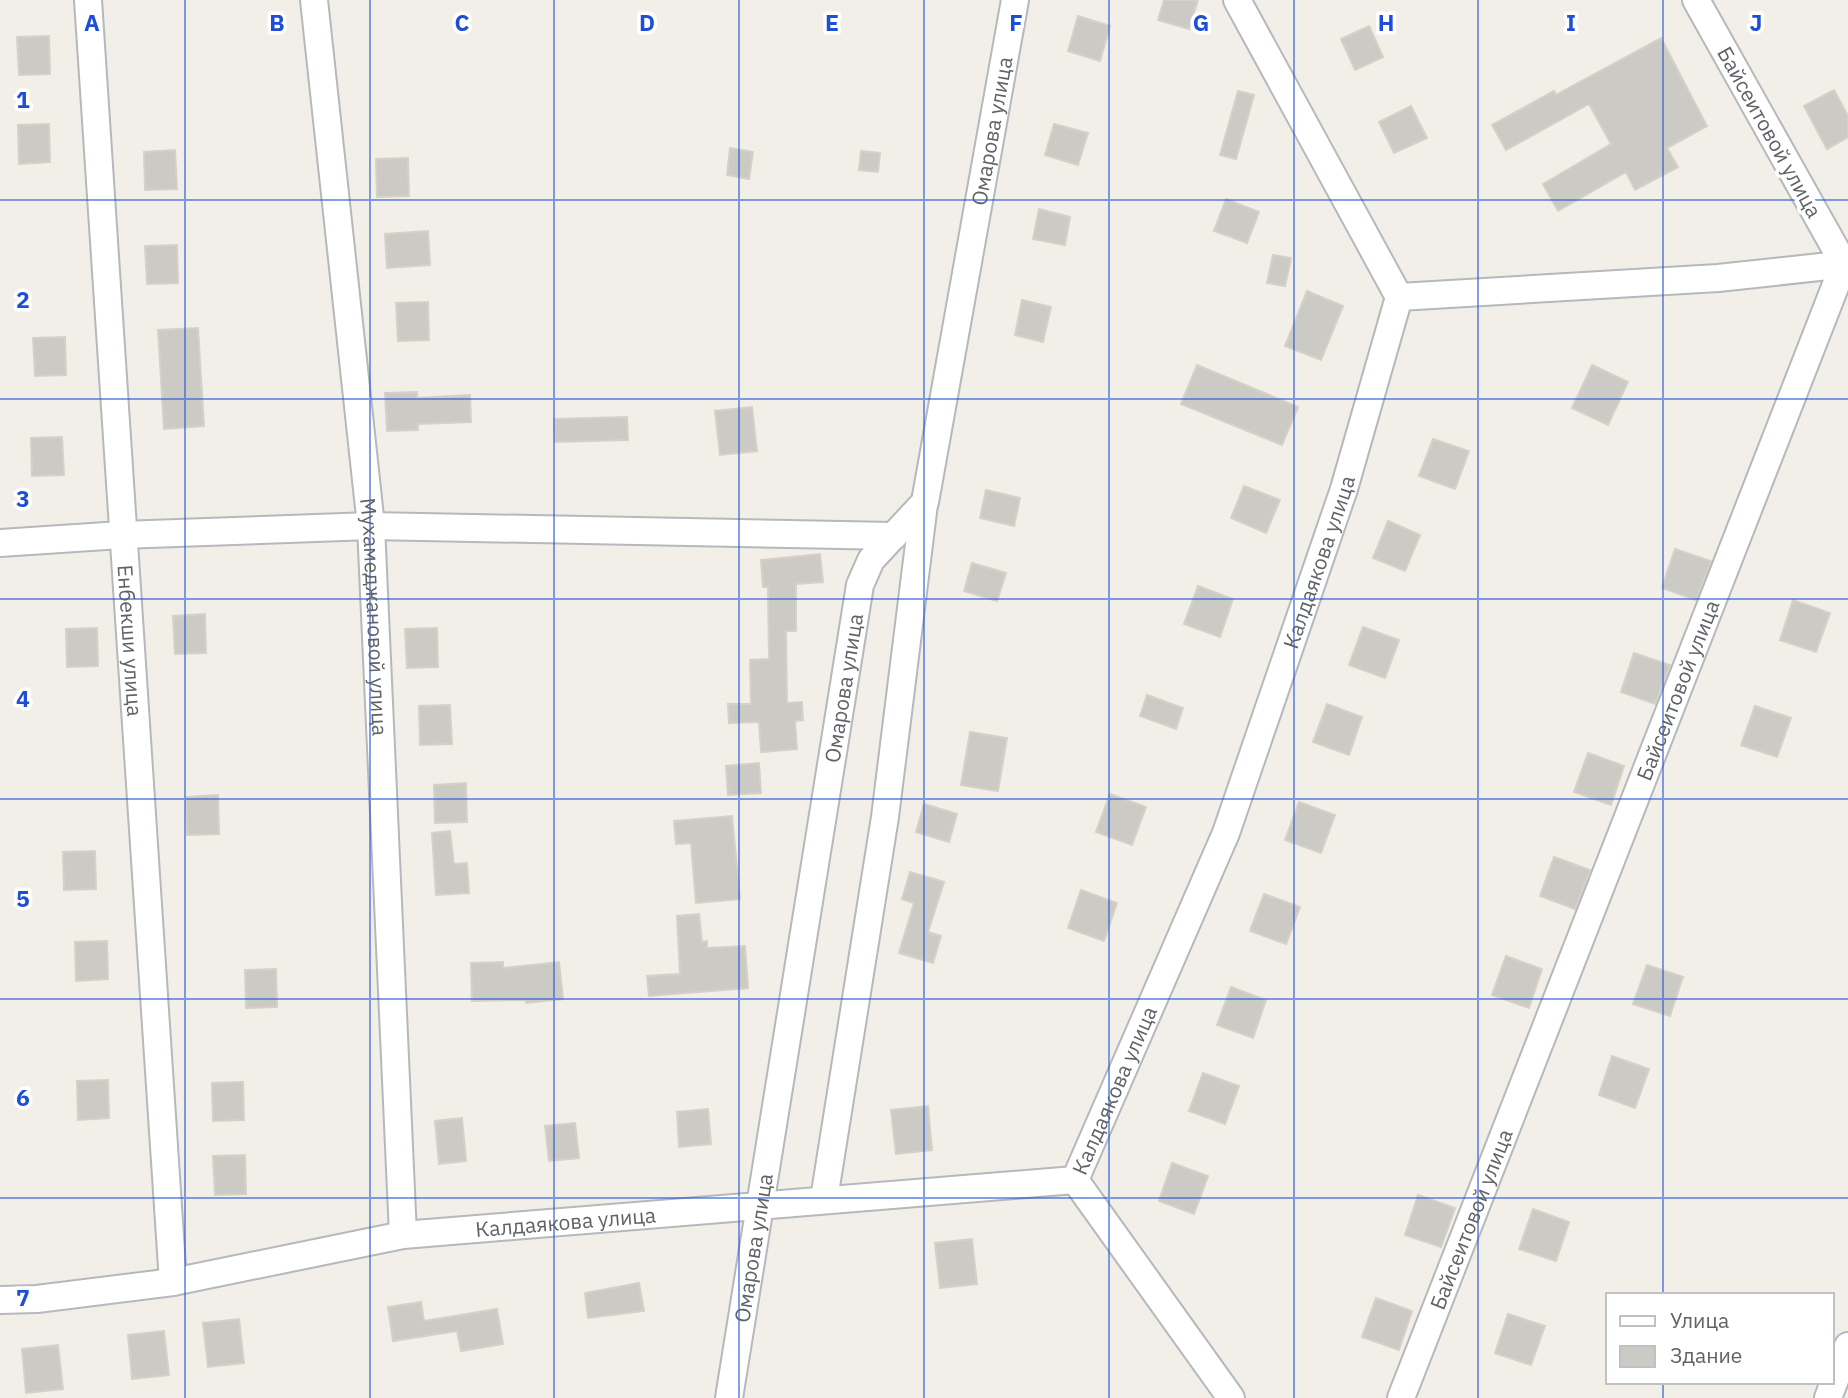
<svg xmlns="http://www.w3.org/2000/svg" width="1848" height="1398" font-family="'IBM Plex Sans',sans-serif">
<rect width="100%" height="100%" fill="#f1efe8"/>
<!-- building -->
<path fill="#cccac5" stroke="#d6d1c6" stroke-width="2" d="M 1164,0 L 1198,0 L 1189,29 L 1158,20 Z
M 1078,16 L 1110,26 L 1100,61 L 1068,51 Z
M 1369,26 L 1383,57 L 1355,70 L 1341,39 Z
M 49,36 L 50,74 L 19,75 L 17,37 Z
M 1661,38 L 1707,126 L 1667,148 L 1678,167 L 1635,190 L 1626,172 L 1558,211 L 1543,184 L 1611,144 L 1589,104 L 1506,150 L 1492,125 L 1554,91 L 1556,95 Z
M 1834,90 L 1848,116 L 1848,137 L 1827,149 L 1804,106 Z
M 1238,91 L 1254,95 L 1236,159 L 1220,155 Z
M 1411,106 L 1427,138 L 1394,153 L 1379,122 Z
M 49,124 L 50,162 L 19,164 L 18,125 Z
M 1054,124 L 1088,133 L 1078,165 L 1045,155 Z
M 730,148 L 753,152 L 749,179 L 727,175 Z
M 175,150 L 177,189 L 145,190 L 144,152 Z
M 861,151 L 880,153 L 878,172 L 859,170 Z
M 408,158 L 409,196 L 377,197 L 376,159 Z
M 1226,199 L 1259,212 L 1247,243 L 1214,231 Z
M 1039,209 L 1070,217 L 1065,245 L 1033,239 Z
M 428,231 L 430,265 L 387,268 L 385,234 Z
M 177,245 L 178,283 L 147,284 L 145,246 Z
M 1273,255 L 1291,258 L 1285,286 L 1267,283 Z
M 1307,291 L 1343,306 L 1321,360 L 1285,346 Z
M 1022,300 L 1051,307 L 1043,342 L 1015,335 Z
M 428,302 L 429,340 L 398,341 L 396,303 Z
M 198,328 L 204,426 L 164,429 L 158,330 Z
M 65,337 L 66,375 L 35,376 L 33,338 Z
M 1197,365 L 1298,407 L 1282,445 L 1181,404 Z
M 1592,365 L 1628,382 L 1608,425 L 1572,408 Z
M 417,392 L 417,398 L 470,395 L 471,422 L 418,424 L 418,430 L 387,431 L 385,393 Z
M 752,407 L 757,451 L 720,455 L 715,411 Z
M 627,417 L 628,440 L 555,442 L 554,419 Z
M 62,437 L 64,475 L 32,476 L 31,438 Z
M 1433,439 L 1469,451 L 1455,489 L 1419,476 Z
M 1244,486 L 1280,500 L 1266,533 L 1231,518 Z
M 986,490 L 1020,498 L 1014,526 L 980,518 Z
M 1388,521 L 1420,535 L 1405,571 L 1373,558 Z
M 1675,549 L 1711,561 L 1696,600 L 1662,588 Z
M 820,554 L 823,582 L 796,584 L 796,631 L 786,631 L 787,703 L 802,702 L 803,720 L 795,721 L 797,749 L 761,752 L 759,722 L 729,723 L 728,704 L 751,704 L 750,660 L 769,659 L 768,587 L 763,587 L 761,560 Z
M 972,563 L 1006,573 L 997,601 L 964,591 Z
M 1198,586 L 1233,599 L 1220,637 L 1184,624 Z
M 1793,600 L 1830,613 L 1816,652 L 1780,640 Z
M 205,614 L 206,653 L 175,654 L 173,616 Z
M 1363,627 L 1399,640 L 1385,678 L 1349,665 Z
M 97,628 L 98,666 L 67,667 L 66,629 Z
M 437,628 L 438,667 L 407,668 L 405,629 Z
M 1634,653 L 1670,665 L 1655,704 L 1621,692 Z
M 1147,695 L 1183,708 L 1176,729 L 1140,716 Z
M 1327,704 L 1362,717 L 1349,755 L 1313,742 Z
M 450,705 L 452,744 L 420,745 L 419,706 Z
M 1755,706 L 1791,718 L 1777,757 L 1741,745 Z
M 970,732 L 1007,738 L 998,791 L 961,785 Z
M 1588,753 L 1624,766 L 1611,805 L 1574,792 Z
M 759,763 L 761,793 L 728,795 L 726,766 Z
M 466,783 L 467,822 L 435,823 L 434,785 Z
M 1110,794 L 1146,807 L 1132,845 L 1096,832 Z
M 218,795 L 219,834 L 187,835 L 186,797 Z
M 1299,802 L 1335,815 L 1321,853 L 1285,840 Z
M 924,804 L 957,814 L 949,842 L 916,832 Z
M 732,816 L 740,899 L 696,903 L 691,843 L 676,844 L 674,821 Z
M 450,831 L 454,864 L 467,863 L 469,893 L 436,895 L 432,833 Z
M 95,851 L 96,889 L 64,890 L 63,852 Z
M 1554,857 L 1590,870 L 1575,909 L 1540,896 Z
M 910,872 L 944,882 L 928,932 L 941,936 L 933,963 L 899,953 L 914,903 L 902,899 Z
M 1081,890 L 1117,903 L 1104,941 L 1068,928 Z
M 1264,894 L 1300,907 L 1286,944 L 1250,931 Z
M 699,914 L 702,942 L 707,941 L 707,948 L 745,946 L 748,988 L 649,996 L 647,976 L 680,974 L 677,916 Z
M 107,941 L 108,979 L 76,981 L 75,942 Z
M 1506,956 L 1542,969 L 1529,1008 L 1492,995 Z
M 503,962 L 503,968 L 559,962 L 563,999 L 526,1003 L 526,1000 L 472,1001 L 471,963 Z
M 1647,965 L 1683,977 L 1670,1016 L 1633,1004 Z
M 276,969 L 277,1007 L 246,1008 L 245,970 Z
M 1231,987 L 1266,1000 L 1253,1038 L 1217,1025 Z
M 1612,1056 L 1649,1069 L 1635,1108 L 1599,1095 Z
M 1203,1073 L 1239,1086 L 1225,1124 L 1189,1111 Z
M 108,1080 L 109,1118 L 78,1120 L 77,1081 Z
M 243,1082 L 244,1120 L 213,1121 L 212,1083 Z
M 928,1106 L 932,1150 L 896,1154 L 891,1110 Z
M 708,1109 L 711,1144 L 679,1147 L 677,1112 Z
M 462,1118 L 466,1161 L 439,1164 L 435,1121 Z
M 575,1123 L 579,1158 L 549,1161 L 545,1126 Z
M 245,1155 L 246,1194 L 215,1195 L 213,1156 Z
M 1172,1163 L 1208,1176 L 1194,1214 L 1159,1201 Z
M 1418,1195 L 1455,1208 L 1441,1247 L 1405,1235 Z
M 1533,1209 L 1569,1222 L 1556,1261 L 1519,1249 Z
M 972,1239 L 977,1284 L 940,1288 L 935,1243 Z
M 639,1283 L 644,1311 L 588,1318 L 585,1293 Z
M 1376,1298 L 1412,1311 L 1399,1350 L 1362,1337 Z
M 421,1302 L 424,1321 L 497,1309 L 503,1344 L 461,1351 L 457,1331 L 393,1341 L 388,1307 Z
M 1508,1314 L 1545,1326 L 1531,1365 L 1495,1353 Z
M 239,1319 L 244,1363 L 208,1367 L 203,1323 Z
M 164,1331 L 169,1375 L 132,1379 L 128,1335 Z
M 58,1345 L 63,1389 L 26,1393 L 22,1349 Z"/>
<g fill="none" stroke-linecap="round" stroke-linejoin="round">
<!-- minor casing -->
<g stroke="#b5b8bc" stroke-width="30">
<g id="minor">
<path id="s1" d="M 88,0 L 173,1282"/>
<path id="s2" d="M 314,0 L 371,526 L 403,1235"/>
<path d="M 1399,297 L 1718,278 L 1848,264"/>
<path d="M 0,543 L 121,535 L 371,526 L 894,536"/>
<path d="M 1075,1180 L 1231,1398"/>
<path d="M 824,1199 L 885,817 L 924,504"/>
<path id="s3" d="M 0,1300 L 37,1299 L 173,1282 L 403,1235 L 1075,1180 L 1226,833 L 1344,489 L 1399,297 L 1237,0"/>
<path id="s4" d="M 729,1398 L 860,585 L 871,560 L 925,502 L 1015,0"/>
<path id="s5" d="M 1401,1398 L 1844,264 L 1696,0"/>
<path d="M 1828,1398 L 1848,1346"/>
</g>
</g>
<!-- minor -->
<use href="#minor" stroke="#fff" stroke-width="26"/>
</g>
<!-- grid -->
<path fill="none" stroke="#1d4ed8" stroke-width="2" stroke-opacity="0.55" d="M 185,0 L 185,1398M 370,0 L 370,1398M 554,0 L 554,1398M 739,0 L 739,1398M 924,0 L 924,1398M 1109,0 L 1109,1398M 1294,0 L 1294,1398M 1478,0 L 1478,1398M 1663,0 L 1663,1295M 0,200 L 1848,200M 0,399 L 1848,399M 0,599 L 1848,599M 0,799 L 1848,799M 0,999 L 1848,999M 0,1198 L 1848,1198M 1663,1382 L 1663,1398"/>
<g text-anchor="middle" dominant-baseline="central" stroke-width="7" stroke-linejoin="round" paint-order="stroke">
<!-- street labels -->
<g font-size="21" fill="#5f6368" stroke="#fff">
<text stroke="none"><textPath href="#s4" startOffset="1307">Омарова улица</textPath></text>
<text transform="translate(1770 132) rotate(61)">Байсеитовой улица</text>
<text stroke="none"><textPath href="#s3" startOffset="1748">Калдаякова улица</textPath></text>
<text stroke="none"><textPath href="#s2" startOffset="620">Мухамеджановой улица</textPath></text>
<text stroke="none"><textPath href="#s1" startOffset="642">Енбекши улица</textPath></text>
<text stroke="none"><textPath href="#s4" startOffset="719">Омарова улица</textPath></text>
<text stroke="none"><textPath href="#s5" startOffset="760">Байсеитовой улица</textPath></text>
<text stroke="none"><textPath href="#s3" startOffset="1181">Калдаякова улица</textPath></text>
<text stroke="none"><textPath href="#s5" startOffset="192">Байсеитовой улица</textPath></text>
<text stroke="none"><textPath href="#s3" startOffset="572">Калдаякова улица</textPath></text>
<text stroke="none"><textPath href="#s4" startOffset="152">Омарова улица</textPath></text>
</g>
</g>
<g font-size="23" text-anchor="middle" font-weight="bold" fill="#1d4ed8" stroke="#fff" stroke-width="7" stroke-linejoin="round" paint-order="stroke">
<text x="92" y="31">A</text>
<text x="277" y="31">B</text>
<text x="462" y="31">C</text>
<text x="647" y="31">D</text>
<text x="832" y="31">E</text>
<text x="1016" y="31">F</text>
<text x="1201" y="31">G</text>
<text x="1386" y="31">H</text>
<text x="1571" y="31">I</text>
<text x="1756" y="31">J</text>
<text x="23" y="108">1</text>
<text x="23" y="308">2</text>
<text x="23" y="507">3</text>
<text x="23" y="707">4</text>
<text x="23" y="907">5</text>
<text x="23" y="1106">6</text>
<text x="23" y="1306">7</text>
</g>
<!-- legend -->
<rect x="1606" y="1293" width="228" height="91" fill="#ffffff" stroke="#bfc1c3" stroke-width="2"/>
<rect x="1620" y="1316" width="35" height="10" fill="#ffffff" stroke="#bfc1c3" stroke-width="2"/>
<text x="1670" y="1328" font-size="21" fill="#5f6368">Улица</text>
<rect x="1620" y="1346" width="35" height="21" fill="#cccac5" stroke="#bfc1c3" stroke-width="2"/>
<text x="1670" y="1363" font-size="21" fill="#5f6368">Здание</text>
</svg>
